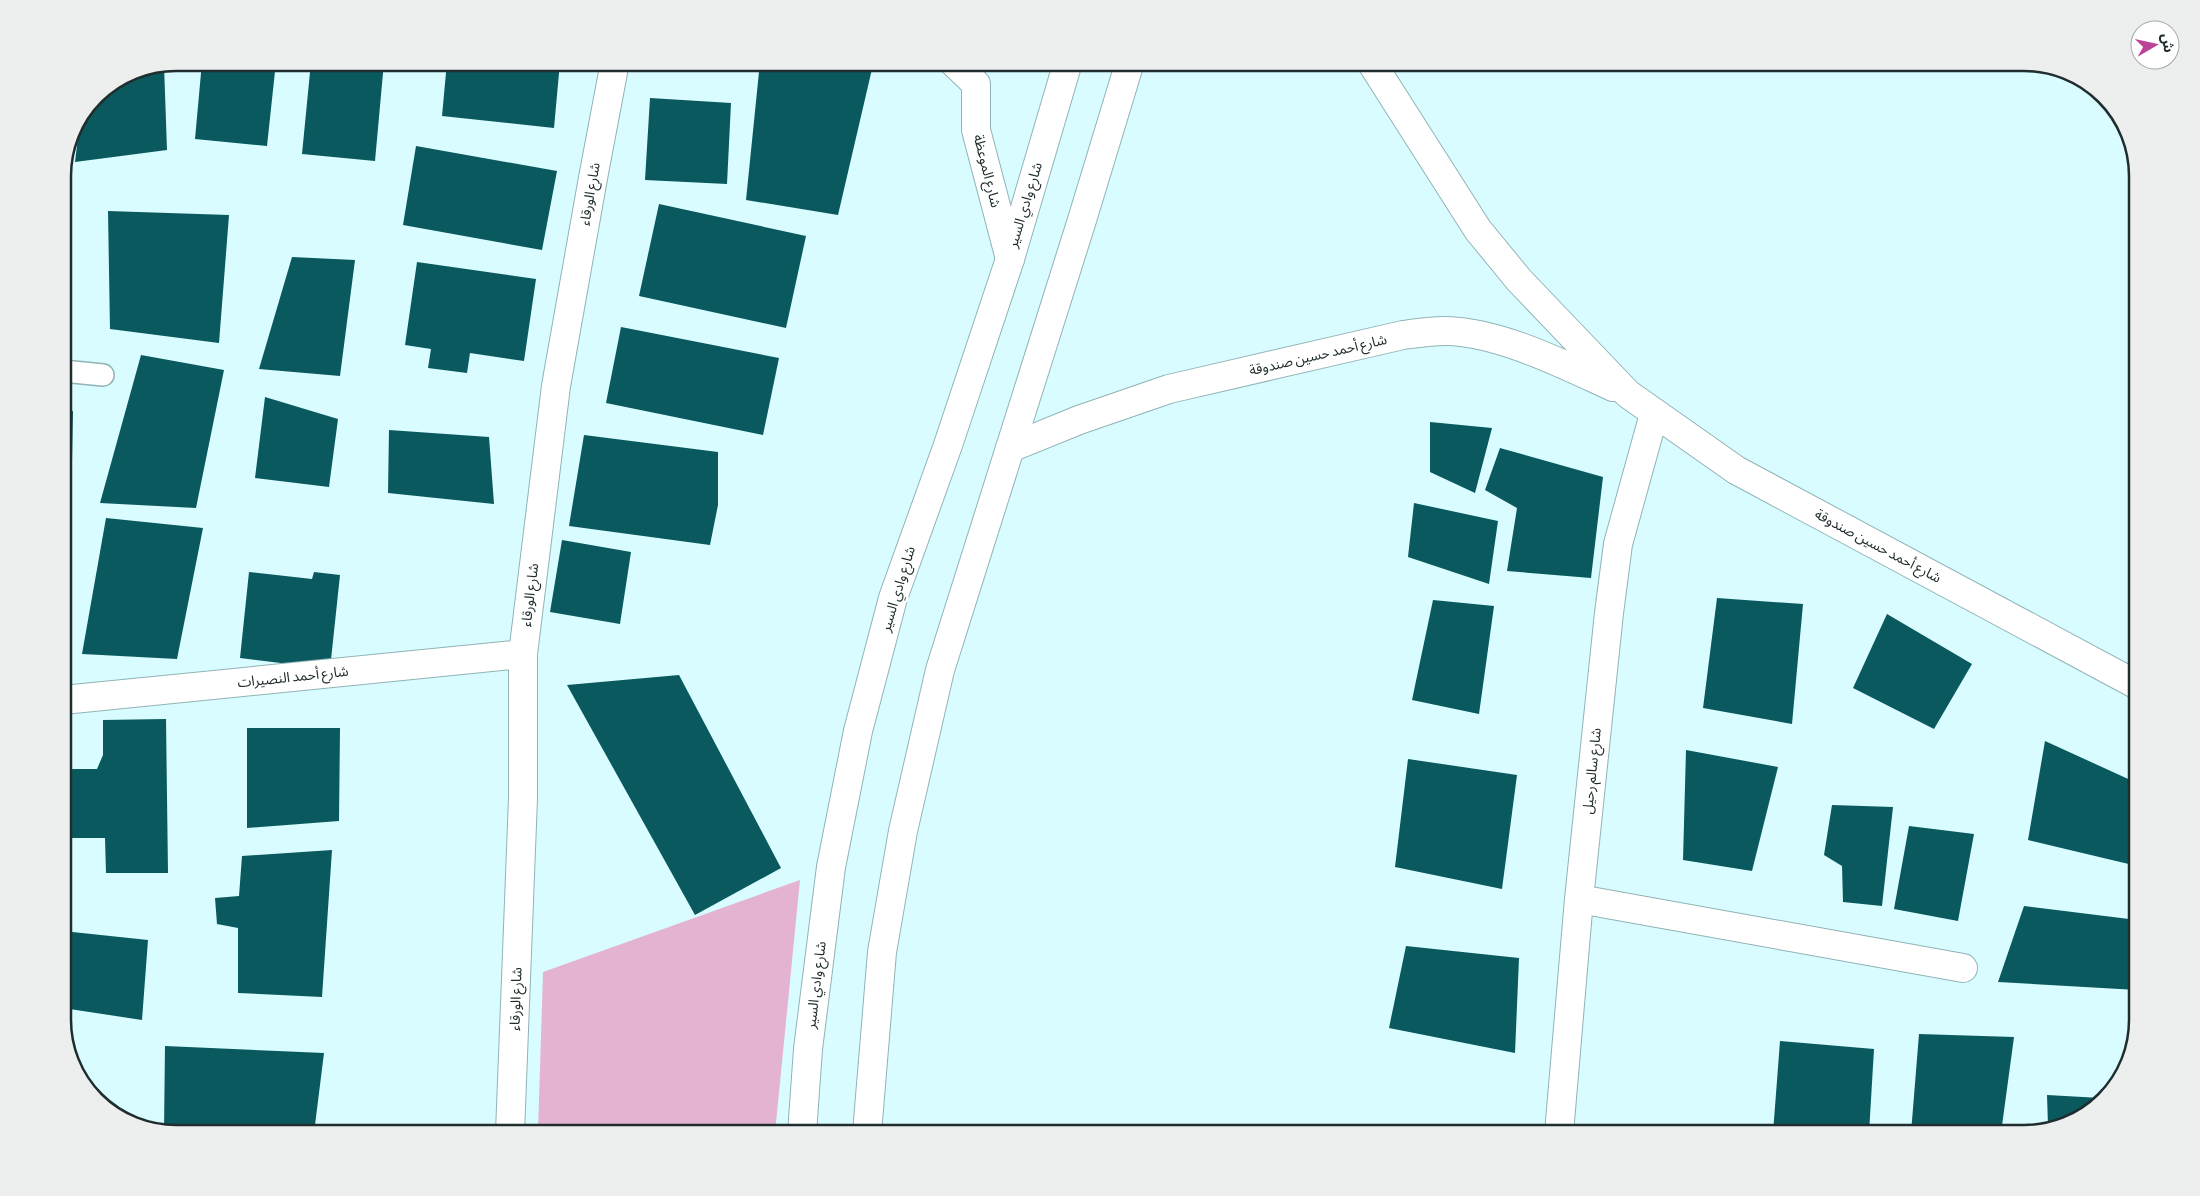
<svg xmlns="http://www.w3.org/2000/svg" width="2200" height="1196" font-family="'Sofia Sans Condensed','Noto Sans Arabic',sans-serif">
<rect width="100%" height="100%" fill="#d8fcff"/>
<!-- green -->
<path fill="#e4b3d2" d="M 800,880 L 775,1133 L 538,1133 L 543,972 Z"/>
<!-- building -->
<path fill="#0a595e" d="M 202,62 L 276,62 L 267,146 L 195,139 Z
M 311,62 L 384,62 L 375,161 L 302,154 Z
M 447,62 L 560,62 L 554,128 L 442,116 Z
M 760,62 L 792,62 L 872,69 L 838,215 L 746,200 Z
M 164,65 L 167,150 L 75,162 L 80,120 L 96,96 L 133,71 Z
M 650,98 L 731,103 L 727,184 L 645,180 Z
M 416,146 L 557,171 L 542,250 L 403,225 Z
M 659,204 L 806,236 L 786,328 L 639,296 Z
M 108,211 L 229,215 L 219,343 L 110,329 Z
M 292,257 L 355,260 L 340,376 L 259,369 Z
M 417,262 L 536,279 L 524,361 L 470,353 L 467,373 L 428,368 L 431,349 L 405,345 Z
M 621,327 L 779,358 L 763,435 L 606,403 Z
M 141,355 L 224,370 L 196,508 L 100,503 Z
M 265,397 L 338,419 L 329,487 L 255,478 Z
M 73,411 L 71,512 L 63,512 L 63,412 Z
M 1430,422 L 1492,428 L 1475,493 L 1430,472 Z
M 389,430 L 489,437 L 494,504 L 388,493 Z
M 584,435 L 718,452 L 718,505 L 710,545 L 569,526 Z
M 1500,448 L 1603,477 L 1591,578 L 1507,571 L 1517,508 L 1485,490 Z
M 1414,503 L 1498,521 L 1489,584 L 1408,557 Z
M 106,518 L 203,528 L 177,659 L 82,654 Z
M 562,540 L 631,552 L 620,624 L 550,612 Z
M 249,572 L 312,579 L 314,572 L 340,575 L 330,669 L 240,658 Z
M 1717,598 L 1803,604 L 1792,724 L 1703,708 Z
M 1433,600 L 1494,606 L 1479,714 L 1412,700 Z
M 1887,614 L 1972,664 L 1934,729 L 1853,688 Z
M 679,675 L 781,868 L 695,915 L 567,685 Z
M 166,719 L 168,873 L 106,873 L 105,838 L 63,838 L 63,769 L 97,769 L 103,755 L 103,720 Z
M 247,728 L 340,728 L 339,821 L 247,828 Z
M 2045,741 L 2137,783 L 2137,866 L 2028,840 Z
M 1686,750 L 1778,767 L 1752,871 L 1683,860 Z
M 1408,759 L 1517,775 L 1502,889 L 1395,867 Z
M 1832,805 L 1893,807 L 1882,906 L 1843,902 L 1842,866 L 1824,855 Z
M 1909,826 L 1974,834 L 1958,921 L 1894,909 Z
M 332,850 L 322,997 L 238,993 L 238,928 L 217,924 L 215,898 L 239,896 L 242,856 Z
M 2024,906 L 2137,920 L 2137,990 L 1998,982 Z
M 63,931 L 148,940 L 142,1020 L 63,1008 Z
M 1406,946 L 1519,958 L 1515,1053 L 1389,1028 Z
M 1919,1034 L 2014,1037 L 2001,1133 L 1911,1133 Z
M 1780,1041 L 1874,1049 L 1869,1133 L 1773,1133 Z
M 165,1046 L 324,1053 L 314,1133 L 177,1133 L 164,1131 Z
M 2047,1095 L 2101,1098 L 2087,1114 L 2048,1126 Z
M 1424,1124 L 1446,1133 L 1422,1133 Z"/>
<g fill="none" stroke-linecap="round" stroke-linejoin="round">
<!-- lane casing -->
<g stroke="#91b3b5" stroke-width="24">
<path id="lane" d="M 63,371 L 103,375"/>
</g>
<!-- street casing -->
<g stroke="#91b3b5" stroke-width="30">
<path id="street" d="M 953,62 L 976,84 L 976,130 L 1010,259
M 1371,62 L 1478,230 L 1519,280 L 1628,394 L 1736,470 L 2137,685
M 1010,448 L 1079,420 L 1169,389 L 1403,335 C 1417,333 1432,331 1446,331 C 1500,332 1565,365 1613,387
M 63,700 L 523,654
M 1579,899 L 1963,968
M 510,1133 L 523,798 L 523,654 L 556,386 L 593,178 L 615,62
M 1559,1133 L 1579,899 L 1609,613 L 1618,544 L 1654,414"/>
</g>
<!-- secondary casing -->
<g stroke="#91b3b5" stroke-width="30">
<path id="secondary" d="M 802,1133 L 808,1049 L 831,867 L 858,731 L 893,598 L 948,445 L 1010,259 L 1068,62
M 867,1133 L 882,952 L 903,831 L 940,670 L 1082,220 L 1130,62"/>
</g>
<!-- lane -->
<use href="#lane" stroke="#fff" stroke-width="21"/>
<!-- street -->
<use href="#street" stroke="#fff" stroke-width="28"/>
<!-- secondary -->
<use href="#secondary" stroke="#fff" stroke-width="28"/>
</g>
<g text-anchor="middle" dominant-baseline="central" stroke-width="5" stroke-linejoin="round" paint-order="stroke">
<!-- street labels -->
<g font-size="14" fill="#202d2e" stroke="#fff">
<text transform="translate(987 171) rotate(76)">شارع الموعظة</text>
<text transform="translate(590 194) rotate(-80)">شارع الورقاء</text>
<text transform="translate(1025 205) rotate(-73)">شارع وادي السير</text>
<text transform="translate(1318 355) rotate(-13)">شارع أحمد حسين صندوقة</text>
<text transform="translate(1878 546) rotate(28)">شارع أحمد حسين صندوقة</text>
<text transform="translate(898 589) rotate(-73)">شارع وادي السير</text>
<text transform="translate(530 595) rotate(-83)">شارع الورقاء</text>
<text transform="translate(293 677) rotate(-6)">شارع أحمد النصيرات</text>
<text transform="translate(1592 771) rotate(-84)">شارع سالم رحيل</text>
<text transform="translate(816 985) rotate(-83)">شارع وادي السير</text>
<text transform="translate(516 999) rotate(-88)">شارع الورقاء</text>
</g>
</g>
<!-- crop -->
<path d="M0 0H2200V1196H0ZM176 71H2024A105 105 0 0 1 2129 176V1020A105 105 0 0 1 2024 1125H176A105 105 0 0 1 71 1020V176A105 105 0 0 1 176 71Z" fill="#edeeee" fill-rule="evenodd"/>
<path fill="none" stroke="#202d2e" stroke-width="2.5" d="M176 71H2024A105 105 0 0 1 2129 176V1020A105 105 0 0 1 2024 1125H176A105 105 0 0 1 71 1020V176A105 105 0 0 1 176 71Z"/>
<!-- north arrow -->
<g transform="translate(2155 45) rotate(81)"><circle r="24" fill="#ffffff" stroke="#a6abab"/>
<path d="M0-4L9 19L0 12L-9 19Z" fill="#bb4499"/>
<text y="-8" font-size="14" font-weight="bold" text-anchor="middle" fill="#202d2e">ش</text>
</g>
</svg>
